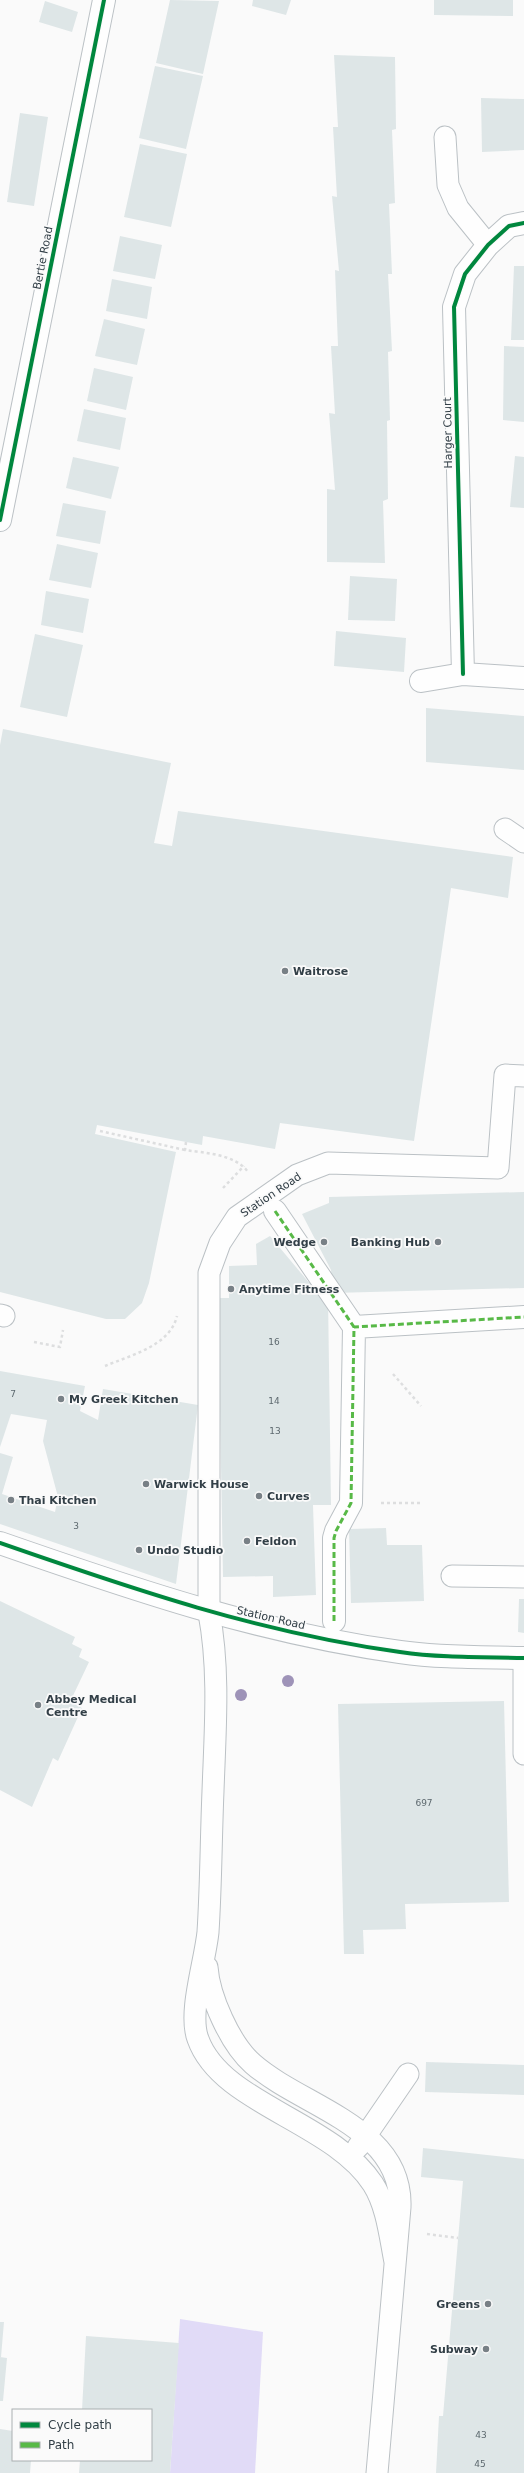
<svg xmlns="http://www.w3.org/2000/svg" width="524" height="2473" font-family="'DejaVu Sans',sans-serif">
<rect width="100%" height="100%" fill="#fafafa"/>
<!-- green -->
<path fill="#e1dbf7" d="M 180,2319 L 263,2332 L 255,2473 L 170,2473 Z"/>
<!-- building -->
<path fill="#dee6e7" d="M 170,0 L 219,1 L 203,74 L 156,63 Z
M 253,0 L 291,0 L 286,15 L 252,6 Z
M 434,0 L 513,0 L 513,16 L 434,15 Z
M 45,1 L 78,12 L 72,32 L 39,22 Z
M 334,55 L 395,57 L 396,129 L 392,130 L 395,203 L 389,204 L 392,274 L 388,274 L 392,351 L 388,352 L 390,420 L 387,421 L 388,499 L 383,501 L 385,563 L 327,562 L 327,489 L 335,490 L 329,413 L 335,414 L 331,346 L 338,346 L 335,270 L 339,271 L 332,196 L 337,197 L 333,127 L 338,127 Z
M 155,66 L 203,76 L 186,149 L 139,138 Z
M 481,98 L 524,99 L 524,150 L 482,152 Z
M 20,113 L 48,117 L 34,206 L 7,202 Z
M 140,144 L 187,154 L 171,227 L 124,217 Z
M 120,236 L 162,245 L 155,279 L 113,271 Z
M 514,266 L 524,266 L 524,340 L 511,340 Z
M 112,279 L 152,287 L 147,319 L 106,311 Z
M 104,319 L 145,329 L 137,365 L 95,356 Z
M 504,346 L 524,347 L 524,422 L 503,420 Z
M 94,368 L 133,377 L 126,410 L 87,401 Z
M 84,409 L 126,418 L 120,450 L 77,441 Z
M 515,456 L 524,457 L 524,508 L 510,507 Z
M 73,457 L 119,467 L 111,499 L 66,488 Z
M 63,503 L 106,511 L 100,544 L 56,536 Z
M 57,544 L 98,553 L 91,588 L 49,580 Z
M 350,576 L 397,579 L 395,621 L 348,620 Z
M 46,591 L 89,599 L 83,633 L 41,625 Z
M 336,631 L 406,638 L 404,672 L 334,666 Z
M 35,634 L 83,645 L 67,717 L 20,707 Z
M 426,708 L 524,716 L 524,770 L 426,762 Z
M 3,729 L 171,763 L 154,843 L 172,846 L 178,811 L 513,857 L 508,898 L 451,888 L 414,1141 L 280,1123 L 275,1149 L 203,1136 L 202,1145 L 97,1125 L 95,1134 L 176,1152 L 149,1283 L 142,1303 L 125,1319 L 106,1319 L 0,1292 L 0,745 Z
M 524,1192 L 524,1288 L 333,1293 L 331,1270 L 302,1214 L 329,1203 L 329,1197 Z
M 270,1236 L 321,1297 L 328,1297 L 331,1505 L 313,1505 L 316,1595 L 273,1597 L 273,1576 L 223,1577 L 218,1298 L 229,1298 L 229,1266 L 257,1265 L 256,1244 Z
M 0,1371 L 85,1386 L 80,1411 L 98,1420 L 103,1389 L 198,1405 L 176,1584 L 0,1524 L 0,1453 L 13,1457 L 2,1494 L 55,1512 L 58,1497 L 43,1441 L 47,1420 L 11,1414 L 0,1447 Z
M 386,1528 L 387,1545 L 422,1545 L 424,1601 L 351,1603 L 349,1529 Z
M 519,1599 L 524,1599 L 524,1633 L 518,1632 Z
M 0,1601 L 75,1637 L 72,1644 L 82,1649 L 79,1657 L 89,1662 L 70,1702 L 82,1708 L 58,1761 L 53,1758 L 32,1807 L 0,1790 Z
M 504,1701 L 509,1902 L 405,1904 L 406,1929 L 363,1930 L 364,1954 L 344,1954 L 338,1704 Z
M 426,2062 L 524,2065 L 524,2095 L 425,2092 Z
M 423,2148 L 524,2159 L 524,2473 L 436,2473 L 439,2416 L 443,2416 L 463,2181 L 421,2177 Z
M 0,2322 L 4,2322 L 1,2357 L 0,2357 Z
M 86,2336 L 179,2343 L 170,2473 L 79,2473 L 80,2460 L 151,2460 L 151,2410 L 82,2410 Z
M 0,2357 L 7,2358 L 3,2401 L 0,2401 Z
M 0,2429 L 13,2431 L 13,2460 L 31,2460 L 30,2473 L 0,2473 Z"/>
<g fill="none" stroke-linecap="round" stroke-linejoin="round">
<!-- service casing -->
<g stroke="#bbc1c5" stroke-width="23">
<path id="service" d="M 445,137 L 448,185 L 458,208 L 488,245
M 505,829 L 524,842
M 0,1315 L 4,1316
M 452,1576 L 524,1577
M 524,1658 L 524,1754
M 207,1967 C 209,1996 230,2044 253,2064 C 302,2107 403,2127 400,2207 L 377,2473
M 358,2147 L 408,2074
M 395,2262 C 390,2237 387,2206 373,2184 C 332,2121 221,2104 198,2039 C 188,2013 205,1962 208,1932 C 211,1886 211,1838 213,1791 C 215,1732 220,1671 209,1613 L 209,1273 L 220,1243 L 237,1217 L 297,1175 L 328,1163 L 498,1168 L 505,1075 L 524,1076"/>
</g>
<!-- pedestrian casing -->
<g stroke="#bbc1c5" stroke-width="24">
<path id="pedestrian" d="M 275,1211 L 354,1327
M 334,1621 L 334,1538 L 336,1531 L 351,1503 L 354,1327 L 524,1317"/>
</g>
<!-- minor casing -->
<g stroke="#bbc1c5" stroke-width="24">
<path id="minor" d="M 0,520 L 104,0
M 463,674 L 454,307 L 465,274 L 488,245 L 509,226 L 524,223
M 421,681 L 463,674 L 524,678
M 0,1543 C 132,1589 261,1633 400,1652 C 441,1658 483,1657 524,1658"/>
</g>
<!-- path -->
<path stroke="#dddedf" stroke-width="2.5" stroke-dasharray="3 3" stroke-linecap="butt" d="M 100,1131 L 185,1150
M 186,1142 L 185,1150 C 205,1153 235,1154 248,1172
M 223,1188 L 244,1166
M 34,1342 L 60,1347 L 63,1330
M 105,1366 C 131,1355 170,1346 177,1316
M 393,1374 L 421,1406
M 381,1503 L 420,1503
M 427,2234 L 458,2238"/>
<!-- service -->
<use href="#service" stroke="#fefefe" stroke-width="21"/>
<!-- pedestrian -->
<use href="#pedestrian" stroke="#fefefe" stroke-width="22"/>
<!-- minor -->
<use href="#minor" stroke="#fefefe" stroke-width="22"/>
<!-- quiet -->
<path stroke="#58b947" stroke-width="3" stroke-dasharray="6 3" stroke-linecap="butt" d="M 275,1211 L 354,1327
M 334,1621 L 334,1538 L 336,1531 L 351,1503 L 354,1327 L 524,1317"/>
<!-- cycleway casing -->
<g stroke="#fafafa" stroke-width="6">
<path id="cycleway" d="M 0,520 L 104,0
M 463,674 L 454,307 L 465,274 L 488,245 L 509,226 L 524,223
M 0,1543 C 132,1589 261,1633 400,1652 C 441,1658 483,1657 524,1658"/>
</g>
<!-- cycleway -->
<use href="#cycleway" stroke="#00873e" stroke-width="4"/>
</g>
<!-- trees -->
<g fill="#9e93b8">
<circle cx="288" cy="1681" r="6"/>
<circle cx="241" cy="1695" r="6"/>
</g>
<!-- markers -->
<g fill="#788086" stroke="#fafafa" stroke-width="1.5">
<circle cx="285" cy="971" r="4"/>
<circle cx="324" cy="1242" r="4"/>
<circle cx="438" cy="1242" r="4"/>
<circle cx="231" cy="1289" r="4"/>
<circle cx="61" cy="1399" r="4"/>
<circle cx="146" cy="1484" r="4"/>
<circle cx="259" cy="1496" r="4"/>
<circle cx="11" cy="1500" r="4"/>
<circle cx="247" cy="1541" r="4"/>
<circle cx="139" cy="1550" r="4"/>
<circle cx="38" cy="1705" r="4"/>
<circle cx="488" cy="2304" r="4"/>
<circle cx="486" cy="2349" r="4"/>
</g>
<g text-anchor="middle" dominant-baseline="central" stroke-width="3.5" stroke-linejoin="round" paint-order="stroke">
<!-- number labels -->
<g font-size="9" fill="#5d696f">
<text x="274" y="1342">16</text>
<text x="13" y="1394">7</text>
<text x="274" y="1401">14</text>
<text x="275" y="1431">13</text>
<text x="76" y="1526">3</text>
<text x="424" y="1803">697</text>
<text x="481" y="2435">43</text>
<text x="480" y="2464">45</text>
</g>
<!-- street labels -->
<g font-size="11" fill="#323f47" stroke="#fafafa">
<text transform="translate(43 258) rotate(-79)">Bertie Road</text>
<text transform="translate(448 433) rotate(-91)">Harger Court</text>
<text transform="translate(271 1195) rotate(-34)">Station Road</text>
<text transform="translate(271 1618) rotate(13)">Station Road</text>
</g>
<!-- poi labels -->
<g font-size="11" font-weight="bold" fill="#323f47" stroke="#fafafa" text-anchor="start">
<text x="293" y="971">Waitrose</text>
<text x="316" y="1242" text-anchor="end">Wedge</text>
<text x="430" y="1242" text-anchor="end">Banking Hub</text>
<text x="239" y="1289">Anytime Fitness</text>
<text x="69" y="1399">My Greek Kitchen</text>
<text x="154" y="1484">Warwick House</text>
<text x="267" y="1496">Curves</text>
<text x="19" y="1500">Thai Kitchen</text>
<text x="255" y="1541">Feldon</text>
<text x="147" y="1550">Undo Studio</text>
<text x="46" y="1699">Abbey Medical<tspan x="46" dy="13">Centre</tspan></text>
<text x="480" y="2304" text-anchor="end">Greens</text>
<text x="478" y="2349" text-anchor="end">Subway</text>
</g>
</g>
<!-- legend -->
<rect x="12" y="2409" width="140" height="52" fill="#fafafa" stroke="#aaafb2"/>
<rect x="20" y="2422" width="20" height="6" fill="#00873e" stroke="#aaafb2"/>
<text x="48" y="2429" font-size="12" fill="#323f47">Cycle path</text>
<rect x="20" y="2442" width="20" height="6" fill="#58b947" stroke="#aaafb2"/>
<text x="48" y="2449" font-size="12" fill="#323f47">Path</text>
</svg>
